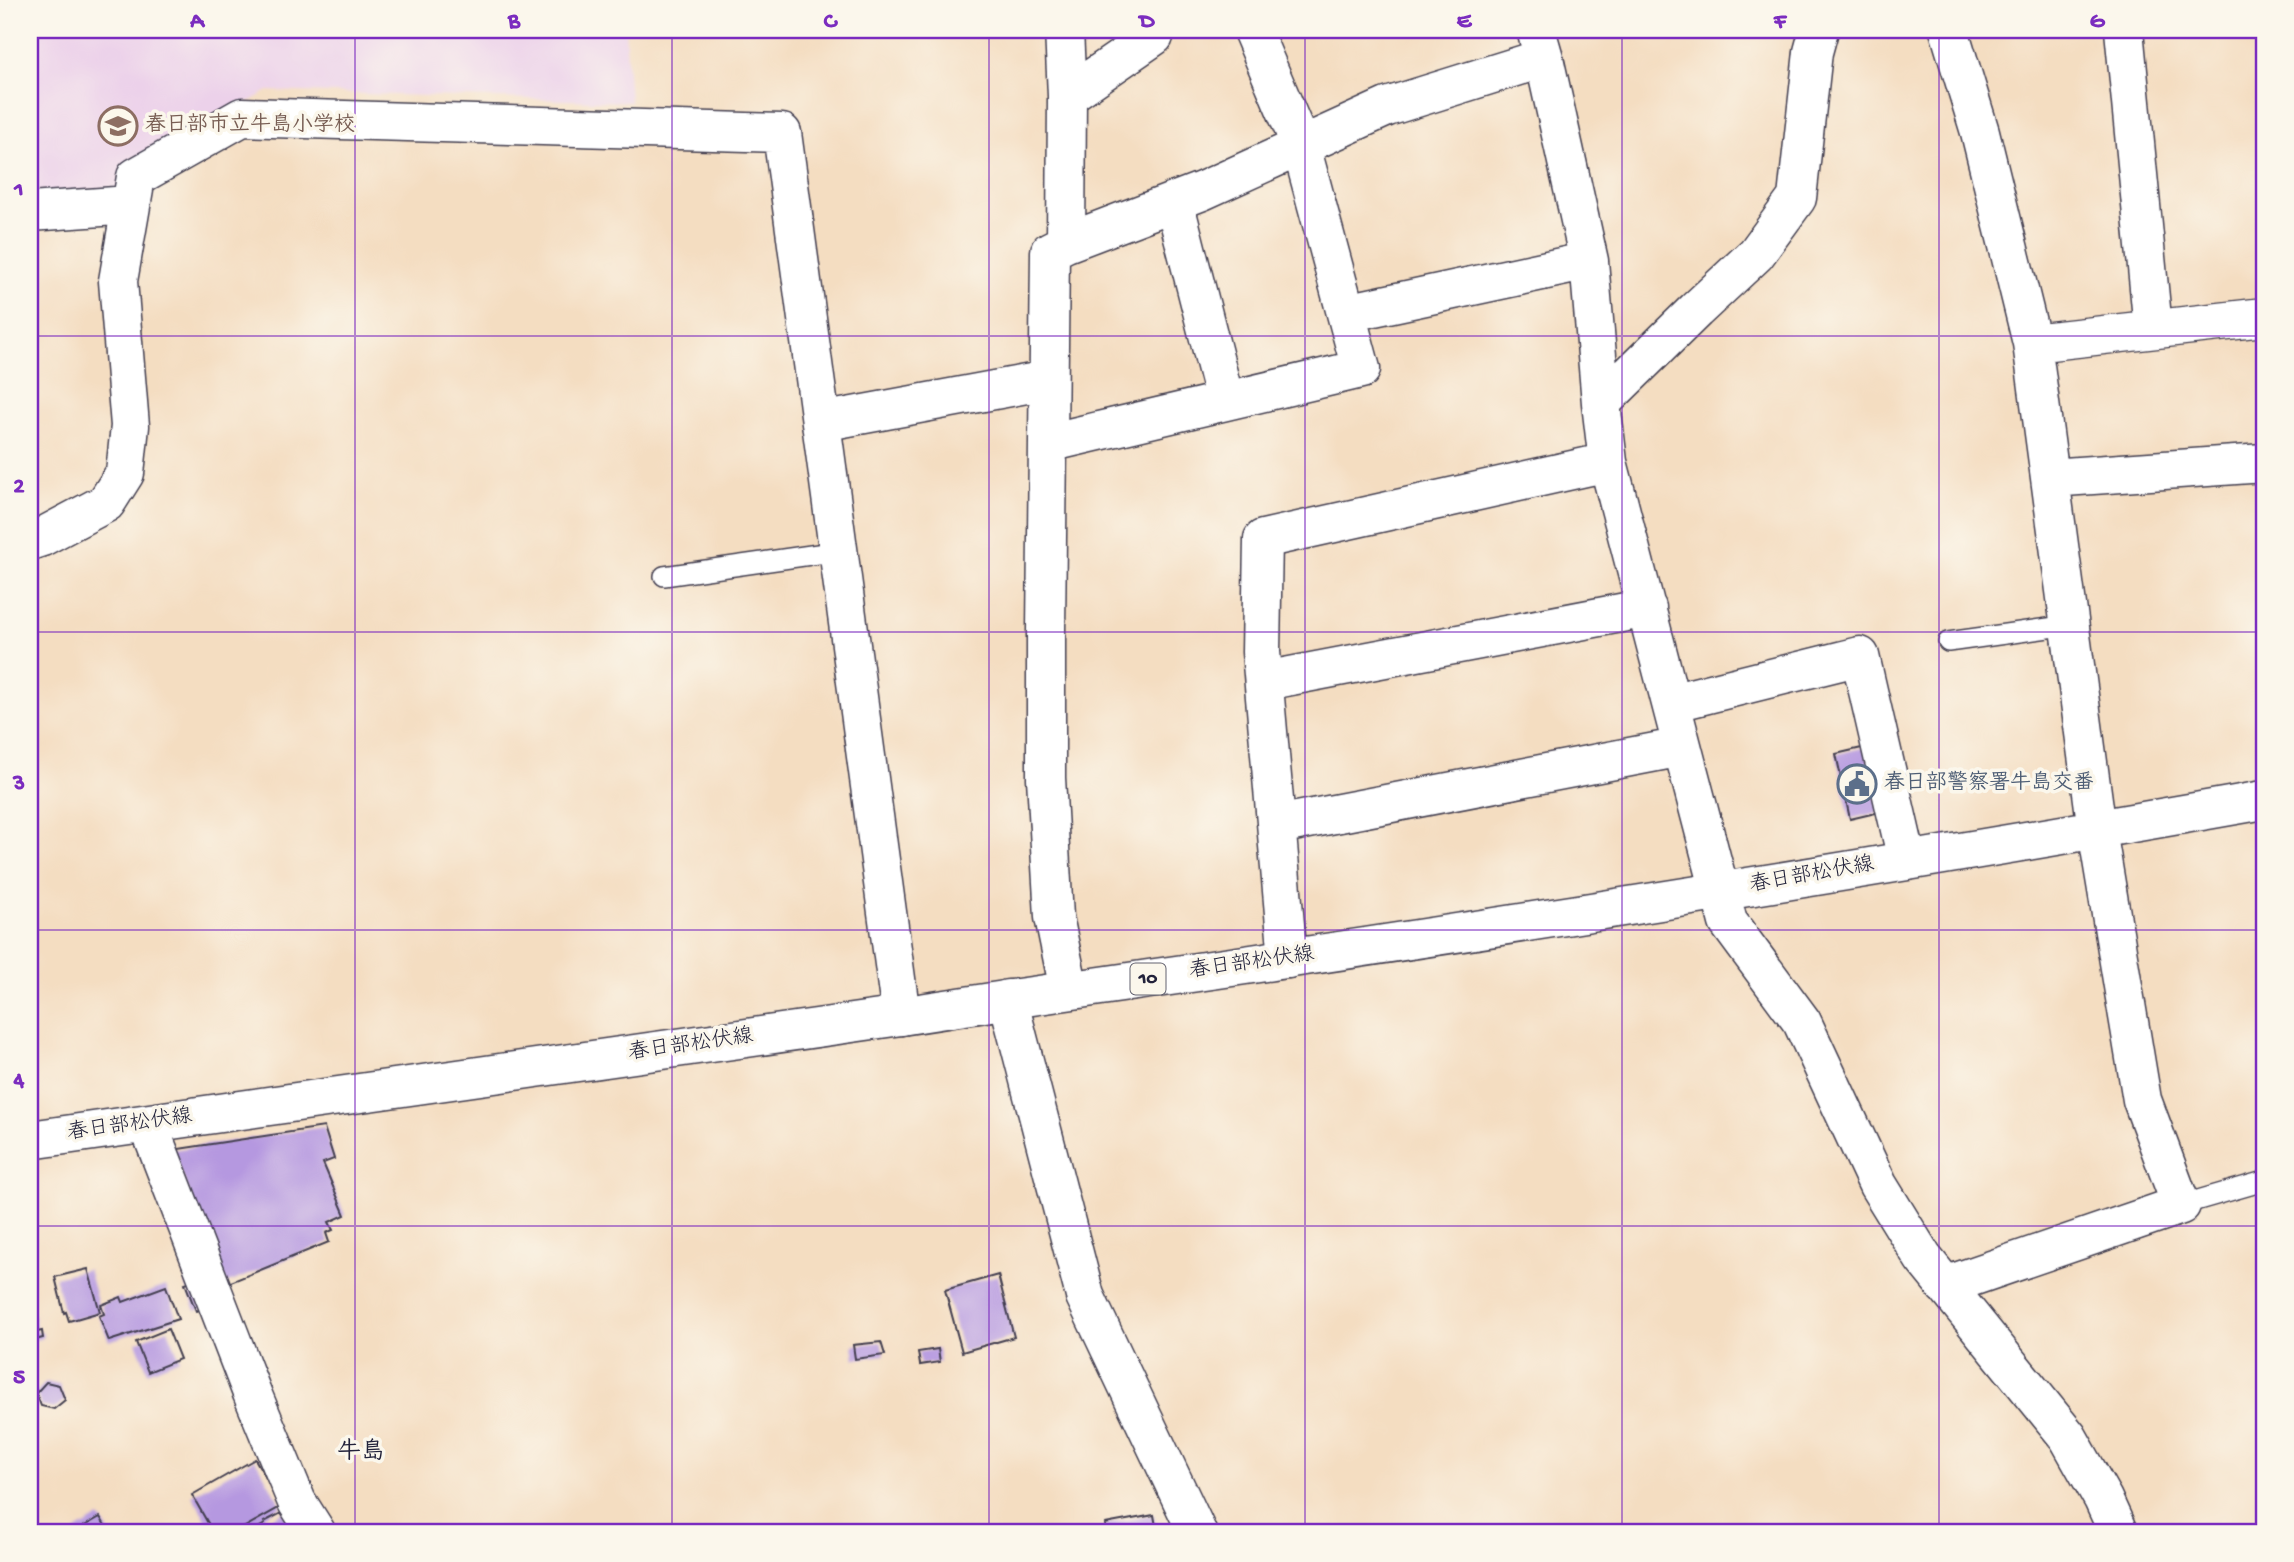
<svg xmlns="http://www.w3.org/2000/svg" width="2294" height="1562" font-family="'Gochi Hand','Klee One',sans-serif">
<rect width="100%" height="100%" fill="#fbf7ec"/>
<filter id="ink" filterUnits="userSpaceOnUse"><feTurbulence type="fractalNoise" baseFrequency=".0143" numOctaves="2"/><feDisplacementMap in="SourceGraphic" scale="14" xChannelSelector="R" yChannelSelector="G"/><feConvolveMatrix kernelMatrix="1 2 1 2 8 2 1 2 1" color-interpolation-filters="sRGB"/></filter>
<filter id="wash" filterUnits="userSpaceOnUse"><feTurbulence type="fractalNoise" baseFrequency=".00686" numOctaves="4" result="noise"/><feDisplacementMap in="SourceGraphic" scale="28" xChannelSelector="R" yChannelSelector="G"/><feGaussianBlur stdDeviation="1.57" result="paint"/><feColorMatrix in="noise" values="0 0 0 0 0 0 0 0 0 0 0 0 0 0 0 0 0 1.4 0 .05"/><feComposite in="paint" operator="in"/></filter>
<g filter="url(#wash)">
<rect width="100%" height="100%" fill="#f4ddc1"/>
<!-- built -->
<path fill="#ecd1ea" d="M 30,30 L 625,30 L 630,102 L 268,91 L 163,151 L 157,191 L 30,196 Z"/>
<g id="blocks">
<!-- building -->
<path fill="#b598e0" d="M 1866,747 L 1880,812 L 1850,819 L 1836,754 Z
M 324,1127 L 334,1159 L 323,1163 L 345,1215 L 329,1222 L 333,1230 L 326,1233 L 329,1242 L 226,1284 L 172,1150 Z
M 88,1269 L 100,1312 L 69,1321 L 66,1312 L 64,1313 L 55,1277 Z
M 998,1275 L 1014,1337 L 962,1352 L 945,1290 Z
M 197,1279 L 207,1307 L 196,1311 L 185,1283 Z
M 166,1286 L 178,1319 L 109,1341 L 99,1316 L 104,1314 L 101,1305 L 121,1297 L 123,1302 Z
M 30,1298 L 37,1332 L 42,1331 L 43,1338 L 35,1340 L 34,1336 L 30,1336 Z
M 168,1329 L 180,1359 L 148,1372 L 136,1342 Z
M 881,1342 L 885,1355 L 855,1359 L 853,1345 Z
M 938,1349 L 940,1362 L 920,1365 L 918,1352 Z
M 46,1382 L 59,1385 L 65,1400 L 54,1409 L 41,1406 L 36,1393 Z
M 255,1459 L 282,1506 L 236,1532 L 213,1532 L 192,1495 Z
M 287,1510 L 298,1532 L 251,1532 L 265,1524 L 264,1522 Z
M 1154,1515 L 1157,1532 L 1106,1532 L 1105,1524 Z
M 100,1517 L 109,1532 L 74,1532 Z"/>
</g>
</g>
<g filter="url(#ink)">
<use href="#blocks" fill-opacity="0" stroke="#423e4f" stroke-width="2"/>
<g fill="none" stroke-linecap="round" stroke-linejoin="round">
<!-- lane casing -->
<g stroke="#423e4f" stroke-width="22">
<path id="lane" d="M 664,576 L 839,551
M 1948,642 L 2070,625
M 2181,1205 L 2264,1181"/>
</g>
<!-- street casing -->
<g stroke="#423e4f" stroke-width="41">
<path id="street" d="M 1064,30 L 1067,96
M 1536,30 L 1544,58 L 1589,261 L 1601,403 L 1608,462 L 1728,922 L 1802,1022 L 1878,1185 L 1923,1258 L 2068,1437 L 2103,1499 L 2118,1532
M 2124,30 L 2153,329
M 1174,201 L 1225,401
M 30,212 L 130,205
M 1066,243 L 1067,96 L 1154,36 L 1154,30
M 1346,313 L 1589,261
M 2032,343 L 2264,317
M 1601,403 L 1696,310 L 1756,254 L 1797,198 L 1813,52 L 1819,30
M 821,422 L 1048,380
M 1048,443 L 1361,369 L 1301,146 L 1252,30
M 2050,478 L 2264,463
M 30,541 L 42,537 L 106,503 L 125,473 L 130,426 L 118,281 L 136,177 L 242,117 L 782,133 L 901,1016
M 1264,681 L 1647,608
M 1671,703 L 1860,656 L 1907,860
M 1277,825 L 1682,747
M 1288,959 L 1261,652 L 1263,539 L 1608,462
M 1069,990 L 1054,917 L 1046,778 L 1046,631 L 1050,251 L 1066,243 L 1202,191 L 1387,107 L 1544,58
M 1008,999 L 1085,1296 L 1197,1532
M 148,1124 L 252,1393 L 297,1502 L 316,1532
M 1945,1286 L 2181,1205 L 2142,1100 L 2097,830 L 2032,343 L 1980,132 L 1949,30"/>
</g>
<!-- primary casing -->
<g stroke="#423e4f" stroke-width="41">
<path id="primary" d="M 30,1140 L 901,1016 C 1031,995 1162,978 1292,958 C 1617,909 1941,857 2264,800"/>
</g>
<!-- lane -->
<use href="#lane" stroke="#fff" stroke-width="19"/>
<!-- street -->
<use href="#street" stroke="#fff" stroke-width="38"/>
<!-- primary -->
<use href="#primary" stroke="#fff" stroke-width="38"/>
</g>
</g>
<!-- grid -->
<path fill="none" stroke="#7b2cbf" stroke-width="2" stroke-opacity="0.55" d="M 355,30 L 355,1532M 672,30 L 672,1532M 989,30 L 989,1532M 1305,30 L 1305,1532M 1622,30 L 1622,1532M 1939,30 L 1939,1532M 30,336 L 2264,336M 30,632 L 2264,632M 30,930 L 2264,930M 30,1226 L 2264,1226"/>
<!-- icons -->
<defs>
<g id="school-ring" transform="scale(2.0125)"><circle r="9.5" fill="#fbf7ec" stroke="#8d6e63" stroke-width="1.5"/><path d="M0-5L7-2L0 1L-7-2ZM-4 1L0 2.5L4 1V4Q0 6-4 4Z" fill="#8d6e63"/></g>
<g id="civic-ring" transform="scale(2.0125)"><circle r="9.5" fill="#fbf7ec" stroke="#5c6f8a" stroke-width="1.5"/><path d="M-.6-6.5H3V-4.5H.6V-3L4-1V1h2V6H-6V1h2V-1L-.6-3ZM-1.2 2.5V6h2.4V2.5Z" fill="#5c6f8a"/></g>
</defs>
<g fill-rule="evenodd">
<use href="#school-ring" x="118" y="126"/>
<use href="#civic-ring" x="1857" y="784"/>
</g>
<g text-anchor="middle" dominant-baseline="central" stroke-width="7" stroke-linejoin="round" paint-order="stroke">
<!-- shield labels -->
<rect fill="#fbf7ec" stroke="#636270" stroke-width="2" x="1130.5" y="963.5" width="35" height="31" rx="5"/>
<g font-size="19" font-weight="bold" fill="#22223b">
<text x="1148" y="979">10</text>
</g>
<!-- education labels -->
<g font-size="21" font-weight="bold" fill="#785e54" stroke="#fbf7ec" text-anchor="start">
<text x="145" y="126">春日部市立牛島小学校</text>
</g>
<!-- service labels -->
<g font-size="21" font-weight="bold" fill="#4e5e75" stroke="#fbf7ec" text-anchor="start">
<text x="1884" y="784">春日部警察署牛島交番</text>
</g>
<!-- street labels -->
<g font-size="21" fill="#22223b" stroke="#fbf7ec">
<text transform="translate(1812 876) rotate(-10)">春日部松伏線</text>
<text transform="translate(1252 964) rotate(-8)">春日部松伏線</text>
<text transform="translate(691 1046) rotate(-8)">春日部松伏線</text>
<text transform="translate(130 1126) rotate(-8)">春日部松伏線</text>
</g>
<!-- quarter labels -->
<g font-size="24" font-weight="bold" fill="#22223b" stroke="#fbf7ec">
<text x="361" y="1453">牛島</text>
</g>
</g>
<!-- margin -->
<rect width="2294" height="1562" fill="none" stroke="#fbf7ec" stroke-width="77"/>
<rect x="38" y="38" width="2218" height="1486" fill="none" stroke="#7b2cbf" stroke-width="2.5"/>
<g font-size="23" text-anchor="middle" font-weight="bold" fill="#7b2cbf">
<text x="197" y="27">A</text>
<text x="514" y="27">B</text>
<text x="830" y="27">C</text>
<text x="1147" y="27">D</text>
<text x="1464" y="27">E</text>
<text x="1780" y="27">F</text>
<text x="2097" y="27">G</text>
<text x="19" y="195">1</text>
<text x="19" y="492">2</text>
<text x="19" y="789">3</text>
<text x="19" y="1086">4</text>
<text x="19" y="1383">5</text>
</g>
</svg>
